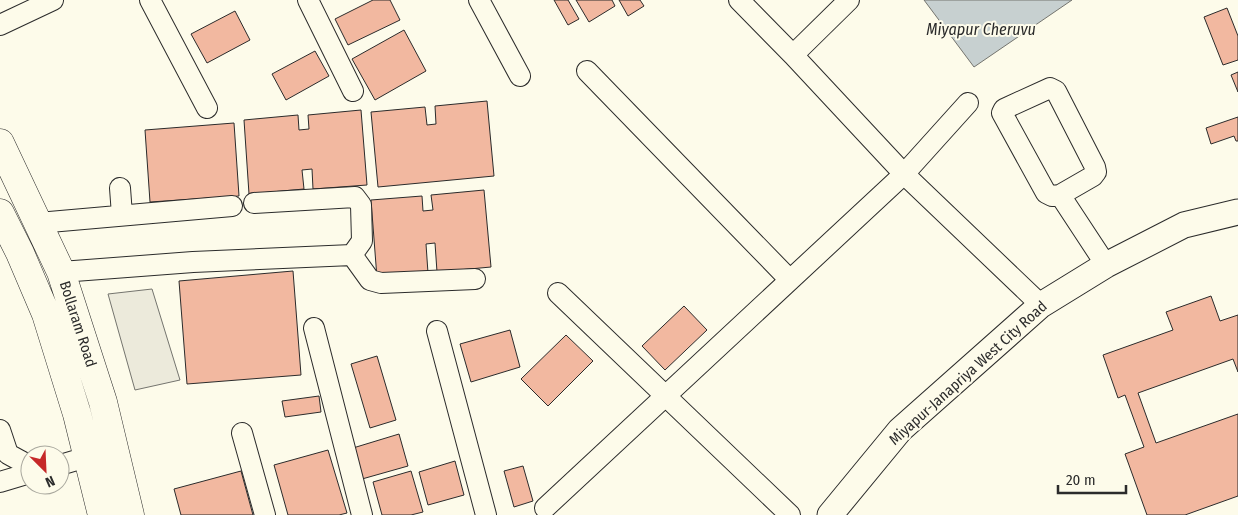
<svg xmlns="http://www.w3.org/2000/svg" width="1238" height="515" font-family="'Fira Sans Condensed',sans-serif">
<rect width="100%" height="100%" fill="#fdfbea"/>
<!-- parking -->
<path fill="#eceadb" stroke="#74746e" d="M 152,289 L 180,380 L 135,390 L 108,294 Z"/>
<!-- water -->
<path fill="#c7d0d0" stroke="#74746e" d="M 924,0 L 1072,0 L 974,67 Z"/>
<!-- building -->
<path fill="#f2b8a0" stroke="#2b2b2b" d="M 373,0 L 390,0 L 400,20 L 348,45 L 335,19 Z
M 554,0 L 568,0 L 579,19 L 568,25 Z
M 576,0 L 612,0 L 615,6 L 589,22 Z
M 619,0 L 640,0 L 644,6 L 628,16 Z
M 1227,8 L 1238,36 L 1238,60 L 1223,65 L 1204,17 Z
M 235,11 L 250,40 L 207,63 L 191,34 Z
M 404,30 L 426,71 L 375,100 L 352,59 Z
M 315,51 L 329,76 L 286,100 L 272,74 Z
M 1238,72 L 1238,92 L 1231,75 Z
M 487,101 L 494,176 L 378,187 L 371,112 L 425,107 L 427,125 L 436,124 L 435,106 Z
M 361,110 L 367,185 L 313,189 L 312,169 L 302,170 L 304,189 L 249,194 L 244,120 L 298,115 L 299,130 L 309,129 L 308,115 Z
M 1238,117 L 1238,141 L 1236,141 L 1234,136 L 1211,144 L 1206,128 Z
M 234,123 L 239,196 L 150,202 L 145,130 Z
M 484,190 L 491,267 L 437,272 L 435,243 L 426,244 L 428,273 L 377,278 L 371,200 L 422,196 L 423,211 L 433,210 L 431,195 Z
M 293,271 L 301,375 L 187,384 L 179,281 Z
M 1211,296 L 1220,321 L 1238,315 L 1238,372 L 1233,359 L 1138,393 L 1156,443 L 1238,414 L 1238,496 L 1185,515 L 1147,515 L 1125,454 L 1144,447 L 1125,395 L 1118,398 L 1103,355 L 1173,330 L 1166,312 Z
M 684,306 L 707,330 L 665,370 L 642,346 Z
M 510,330 L 520,367 L 471,382 L 460,344 Z
M 566,335 L 593,361 L 548,406 L 521,379 Z
M 377,356 L 396,420 L 370,428 L 351,364 Z
M 319,396 L 321,412 L 285,417 L 282,401 Z
M 399,434 L 408,466 L 362,479 L 353,448 Z
M 328,450 L 347,513 L 339,515 L 288,515 L 274,465 Z
M 455,461 L 464,495 L 428,505 L 419,472 Z
M 523,466 L 533,501 L 514,507 L 504,471 Z
M 241,471 L 253,515 L 181,515 L 174,489 Z
M 411,471 L 423,512 L 411,515 L 382,515 L 373,482 Z"/>
<g fill="none" stroke-linecap="round" stroke-linejoin="round">
<!-- minor casing -->
<g stroke="#2b2b2b" stroke-width="22">
<path id="minor" d="M 150,0 L 207,108
M 308,0 L 353,91
M 479,0 L 520,76
M 739,0 L 793,55 L 904,174 L 1041,305
M 0,25 L 53,0
M 793,55 L 849,0
M 587,71 L 789,279
M 120,188 L 122,215
M 1060,195 L 1093,176 L 1096,172 L 1095,167 L 1056,91 L 1050,88 L 1004,109 L 1002,113 L 1046,193 L 1052,196 L 1060,195 L 1106,265
M 38,223 L 232,206
M 352,255 L 370,280 L 381,283 L 475,279
M 61,272 L 193,262 L 352,255 L 362,241 L 361,205 L 355,197 L 254,203
M 558,293 L 790,515
M 314,328 L 362,515
M 437,331 L 486,515
M 0,430 L 8,454 L 30,466
M 242,433 L 265,515
M 60,465 L 87,457
M 0,482 L 30,473
M 545,508 L 904,174 L 968,103"/>
</g>
<!-- tertiary casing -->
<g stroke="#2b2b2b" stroke-width="27">
<path id="tertiary" d="M 830,515 L 900,430 L 1041,305 L 1106,265 L 1184,225 L 1238,212"/>
</g>
<!-- primary casing -->
<g stroke="#2b2b2b" stroke-width="29">
<path id="primary" d="M 0,143 L 61,272 L 103,402 L 130,515
M 0,213 L 20,253 L 46,314 L 77,414 L 102,515"/>
</g>
<!-- minor -->
<use href="#minor" stroke="#fdfbea" stroke-width="20"/>
<!-- tertiary -->
<use href="#tertiary" stroke="#fdfbea" stroke-width="25"/>
<!-- primary -->
<use href="#primary" stroke="#fdfbea" stroke-width="28"/>
</g>
<g text-anchor="middle" dominant-baseline="central" stroke-width="4" stroke-linejoin="round" paint-order="stroke">
<!-- street labels -->
<g font-size="15" fill="#2b2b2b" stroke="#fdfbea">
<text transform="translate(78 324) rotate(72)">Bollaram Road</text>
<text transform="translate(968 373) rotate(-42)">Miyapur-Janapriya West City Road</text>
</g>
<!-- water labels -->
<g font-size="16" font-style="italic" fill="#2b2b2b" stroke="#fdfbea">
<text x="981" y="29">Miyapur Cheruvu</text>
</g>
</g>
<!-- north arrow -->
<g transform="translate(45 470) rotate(156)"><circle r="24" fill="#fdfbea" stroke="#a9a89e"/>
<path d="M0-4L9 19L0 12L-9 19Z" fill="#c62828"/>
<text y="-8" font-size="14" font-weight="bold" text-anchor="middle" fill="#2b2b2b">N</text>
</g>
<!-- scale -->
<path d="M1058 485v8h68v-8" fill="none" stroke="#2b2b2b" stroke-width="2.5"/>
<text x="1066" y="485" font-size="15" fill="#2b2b2b" stroke="#fdfbea" stroke-width="4" paint-order="stroke">20 m</text>
</svg>
